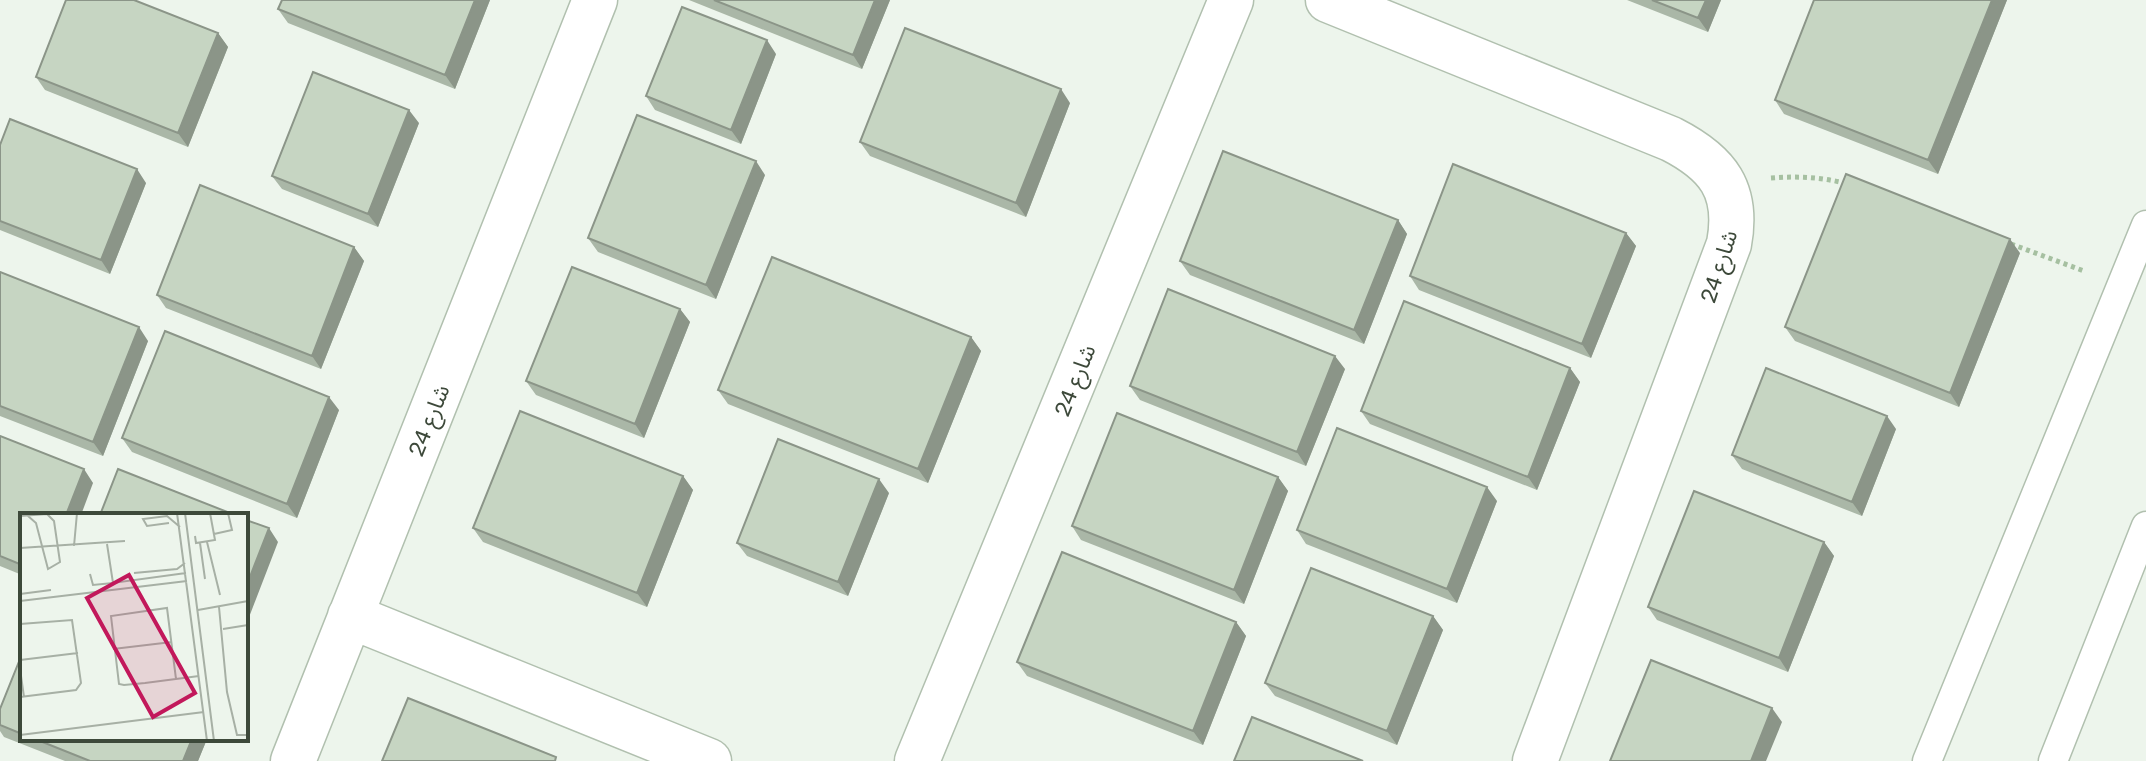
<svg xmlns="http://www.w3.org/2000/svg" width="2146" height="761" font-family="'Golos Text','Noto Sans Arabic',sans-serif">
<rect width="100%" height="100%" fill="#edf5ec"/>
<g fill="none" stroke-linecap="round" stroke-linejoin="round">
<!-- service casing -->
<g stroke="#b1c0af" stroke-width="31">
<path id="service" d="M 1927,761 L 2146,225
M 2053,761 L 2146,526"/>
</g>
<!-- minor casing -->
<g stroke="#b1c0af" stroke-width="47">
<path id="minor" d="M 1328,0 L 1671,139 C 1718,163 1739,190 1729,244 L 1535,761
M 350,616 L 709,761
M 293,761 L 595,0
M 917,761 L 1231,0"/>
</g>
<!-- path -->
<path stroke="#a6c0a1" stroke-width="5" stroke-dasharray="4 4" stroke-linecap="butt" d="M 1771,178 C 1797,176 1822,177 1848,184
M 2011,244 L 2084,271"/>
<!-- service -->
<use href="#service" stroke="#fff" stroke-width="28"/>
<!-- minor -->
<use href="#minor" stroke="#fff" stroke-width="44"/>
</g>
<!-- wall -->
<path fill="#aab7a7" d="M 282,0 L 490,0 L 455,89 L 288,23 L 278,9 Z
M 689,0 L 890,0 L 862,69 Z
M 1627,0 L 1721,0 L 1708,32 Z
M 1814,0 L 2007,0 L 1938,174 L 1784,114 L 1775,100 Z
M 218,33 L 228,47 L 188,147 L 45,90 L 36,77 Z
M 776,54 L 741,144 L 655,110 L 646,96 Z
M 1070,103 L 1026,217 L 870,156 L 860,142 Z
M 419,123 L 378,227 L 282,189 L 272,176 Z
M 0,145 L 146,183 L 110,274 L 0,230 Z
M 765,175 L 716,299 L 598,252 L 588,238 Z
M 1398,220 L 1407,234 L 1364,344 L 1190,275 L 1180,261 Z
M 1626,233 L 1636,246 L 1591,358 L 1419,290 L 1410,276 Z
M 354,247 L 364,261 L 321,369 L 166,308 L 157,295 Z
M 2020,253 L 1959,407 L 1795,341 L 1785,327 Z
M 0,272 L 148,341 L 103,456 L 0,416 Z
M 680,309 L 690,322 L 644,438 L 536,395 L 526,381 Z
M 971,337 L 981,351 L 928,483 L 728,404 L 718,390 Z
M 1570,368 L 1580,382 L 1537,490 L 1370,424 L 1361,411 Z
M 1345,369 L 1306,466 L 1140,400 L 1130,386 Z
M 339,410 L 297,518 L 132,452 L 122,438 Z
M 1896,429 L 1862,516 L 1742,469 L 1732,455 Z
M 0,436 L 93,483 L 22,515 L 22,575 L 0,566 Z
M 683,476 L 693,490 L 647,607 L 483,542 L 473,528 Z
M 1278,477 L 1288,491 L 1244,604 L 1081,540 L 1072,526 Z
M 889,493 L 848,596 L 747,556 L 737,543 Z
M 1497,501 L 1457,603 L 1306,544 L 1297,530 Z
M 1824,542 L 1834,556 L 1788,672 L 1657,620 L 1648,607 Z
M 1433,616 L 1443,630 L 1397,745 L 1275,696 L 1265,683 Z
M 1236,622 L 1246,636 L 1203,745 L 1027,676 L 1017,662 Z
M 22,654 L 22,739 L 207,739 L 198,761 L 65,761 L 4,737 L 0,731 L 0,709 Z"/>
<!-- shaded-wall -->
<path fill="#8b9588" d="M 475,0 L 490,0 L 455,89 L 445,75 Z
M 875,0 L 890,0 L 862,69 L 853,55 Z
M 1706,0 L 1721,0 L 1708,32 L 1698,18 Z
M 1992,0 L 2007,0 L 1938,174 L 1928,160 Z
M 218,33 L 228,47 L 188,147 L 178,133 Z
M 767,40 L 776,54 L 741,144 L 731,130 Z
M 1061,89 L 1070,103 L 1026,217 L 1016,203 Z
M 409,110 L 419,123 L 378,227 L 368,214 Z
M 756,161 L 765,175 L 716,299 L 706,285 Z
M 137,169 L 146,183 L 110,274 L 101,260 Z
M 1398,220 L 1407,234 L 1364,344 L 1354,330 Z
M 1626,233 L 1636,246 L 1591,358 L 1582,344 Z
M 2010,239 L 2020,253 L 1959,407 L 1950,393 Z
M 354,247 L 364,261 L 321,369 L 312,356 Z
M 680,309 L 690,322 L 644,438 L 635,424 Z
M 139,327 L 148,341 L 103,456 L 93,442 Z
M 971,337 L 981,351 L 928,483 L 918,469 Z
M 1335,356 L 1345,369 L 1306,466 L 1297,452 Z
M 1570,368 L 1580,382 L 1537,490 L 1528,477 Z
M 329,397 L 339,410 L 297,518 L 287,504 Z
M 1887,416 L 1896,429 L 1862,516 L 1852,502 Z
M 84,469 L 93,483 L 81,515 L 66,515 Z
M 683,476 L 693,490 L 647,607 L 637,593 Z
M 1278,477 L 1288,491 L 1244,604 L 1234,590 Z
M 879,479 L 889,493 L 848,596 L 838,582 Z
M 1487,487 L 1497,501 L 1457,603 L 1447,589 Z
M 269,528 L 278,542 L 246,625 L 246,587 Z
M 1824,542 L 1834,556 L 1788,672 L 1779,658 Z
M 1433,616 L 1443,630 L 1397,745 L 1387,731 Z
M 1236,622 L 1246,636 L 1203,745 L 1193,731 Z
M 1772,708 L 1782,722 L 1766,761 L 1751,761 Z
M 192,739 L 207,739 L 198,761 L 183,761 Z"/>
<!-- building -->
<path fill="#c6d5c2" stroke="#8b9588" stroke-width="2" d="M 66,0 L 134,0 L 218,33 L 178,133 L 36,77 Z
M 282,0 L 475,0 L 445,75 L 278,9 Z
M 714,0 L 875,0 L 853,55 Z
M 1652,0 L 1706,0 L 1698,18 Z
M 1814,0 L 1992,0 L 1928,160 L 1775,100 Z
M 682,7 L 767,40 L 731,130 L 646,96 Z
M 905,28 L 1061,89 L 1016,203 L 860,142 Z
M 313,72 L 409,110 L 368,214 L 272,176 Z
M 637,115 L 756,161 L 706,285 L 588,238 Z
M 10,119 L 137,169 L 101,260 L 0,221 L 0,145 Z
M 1223,151 L 1398,220 L 1354,330 L 1180,261 Z
M 1453,164 L 1626,233 L 1582,344 L 1410,276 Z
M 1846,174 L 2010,239 L 1950,393 L 1785,327 Z
M 200,185 L 354,247 L 312,356 L 157,295 Z
M 772,257 L 971,337 L 918,469 L 718,390 Z
M 572,267 L 680,309 L 635,424 L 526,381 Z
M 0,272 L 139,327 L 93,442 L 0,406 Z
M 1168,289 L 1335,356 L 1297,452 L 1130,386 Z
M 1404,301 L 1570,368 L 1528,477 L 1361,411 Z
M 165,331 L 329,397 L 287,504 L 122,438 Z
M 1766,368 L 1887,416 L 1852,502 L 1732,455 Z
M 520,411 L 683,476 L 637,593 L 473,528 Z
M 1117,413 L 1278,477 L 1234,590 L 1072,526 Z
M 1337,428 L 1487,487 L 1447,589 L 1297,530 Z
M 0,436 L 84,469 L 66,515 L 22,515 L 22,565 L 0,556 Z
M 778,439 L 879,479 L 838,582 L 737,543 Z
M 118,469 L 235,515 L 100,515 Z
M 1694,491 L 1824,542 L 1779,658 L 1648,607 Z
M 246,520 L 269,528 L 246,587 Z
M 1062,552 L 1236,622 L 1193,731 L 1017,662 Z
M 1311,568 L 1433,616 L 1387,731 L 1265,683 Z
M 22,654 L 22,734 L 0,725 L 0,709 Z
M 1651,660 L 1772,708 L 1751,761 L 1610,761 Z
M 408,698 L 556,757 L 555,761 L 382,761 Z
M 1252,717 L 1363,761 L 1234,761 Z
M 35,739 L 192,739 L 183,761 L 90,761 Z"/>
<g text-anchor="middle" dominant-baseline="central" stroke-width="6" stroke-linejoin="round" paint-order="stroke">
<!-- street labels -->
<g font-size="22" fill="#3d493a" stroke="#fff">
<text transform="translate(1718 266) rotate(-72)">شارع 24</text>
<text transform="translate(1074 380) rotate(-68)">شارع 24</text>
<text transform="translate(428 420) rotate(-68)">شارع 24</text>
</g>
</g>
<!-- overview -->
<g transform="translate(20 513)">
<rect width="228" height="228" fill="#edf5ec"/>
<path fill="none" stroke="#a7b0a5" stroke-width="2" d="M 157,0 L 187,228M 165,0 L 194,228M 0,3 L 41,0M 8,3 L 16,10 L 28,56 L 40,49 L 34,8 L 27,1M 149,10 L 127,13 L 123,6 L 147,3 L 160,14M 194,21 L 212,17 L 208,0M 175,23 L 176,30 L 195,27 L 190,0M 187,29 L 200,82M 180,30 L 185,66M 87,31 L 93,70 L 166,60M 54,33 L 57,0M 0,35 L 105,28M 114,60 L 157,56 L 165,50M 70,61 L 73,72 L 93,70M 0,81 L 31,77M 0,88 L 167,68M 199,94 L 207,179 L 217,222 L 228,222M 178,97 L 228,88M 0,111 L 52,107 L 61,170 L 56,177 L 0,184M 203,116 L 228,112M 93,136 L 152,129M 0,147 L 58,140M 0,156 L 4,184M 156,166 L 147,95 L 91,103 L 99,171 L 104,172 L 125,170 L 179,163M 0,222 L 184,199"/>
<path fill="#c2185b" fill-opacity="0.15" stroke="#c2185b" stroke-width="4" d="M 109,62 L 175,180 L 133,204 L 67,85 Z"/>
<rect width="228" height="228" fill="none" stroke="#3d493a" stroke-width="4"/>
</g>
</svg>
